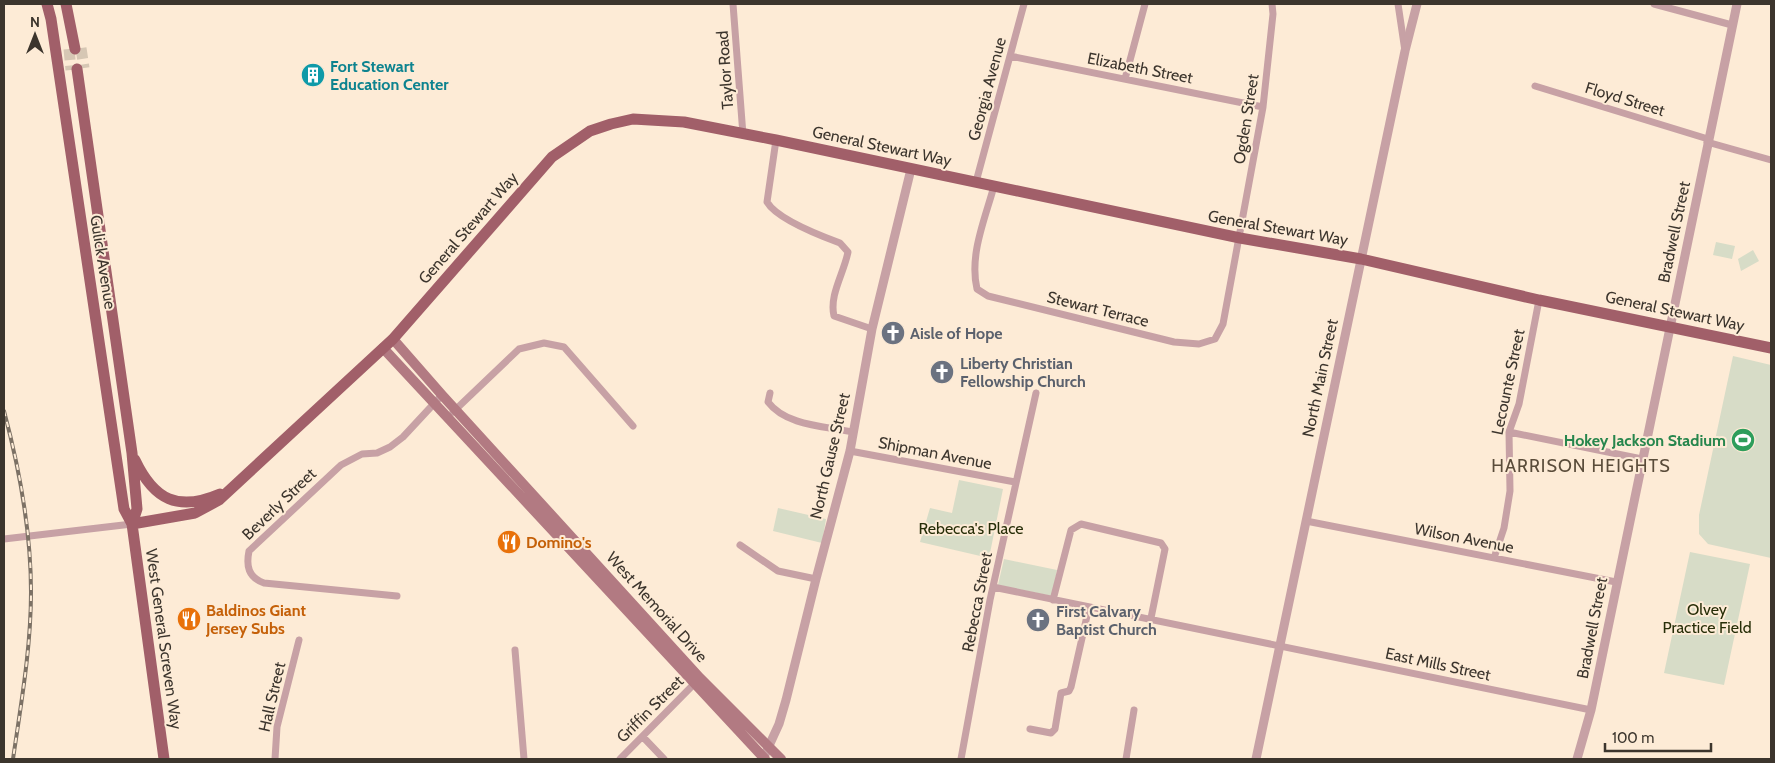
<svg xmlns="http://www.w3.org/2000/svg" width="1775" height="763" font-family="Cabin,sans-serif">
<rect width="100%" height="100%" fill="#fdebd6"/>
<!-- green -->
<path fill="#d7dcc7" d="M 1716,242 L 1735,246 L 1732,259 L 1713,255 Z
M 1753,250 L 1759,261 L 1741,271 L 1738,259 Z
M 1733,356 L 1771,365 L 1771,558 L 1708,544 L 1699,534 L 1699,515 Z
M 959,480 L 1003,489 L 989,558 L 920,542 L 930,508 L 952,513 Z
M 778,508 L 826,519 L 822,543 L 773,531 Z
M 1690,552 L 1750,564 L 1724,685 L 1664,673 Z
M 1004,559 L 1057,570 L 1052,596 L 998,585 Z"/>
<g fill="none" stroke-linecap="round" stroke-linejoin="round">
<!-- primary-tunnel -->
<path stroke="#d6c7b4" stroke-width="11" stroke-dasharray="11 5.5" stroke-linecap="butt" d="M 81,48 L 84,68
M 69,49 L 71,70"/>
<!-- minor -->
<path stroke="#c7a1a5" stroke-width="7" d="M 733,4 L 743,135
M 1398,4 L 1405,51
M 1654,4 L 1732,25
M 1010,56 L 1263,107
M 1125,79 L 1145,4
M 1535,86 L 1708,139
M 776,140 L 767,202 C 777,219 821,236 840,243 L 848,252 C 844,273 829,295 834,316 L 872,329
M 1707,142 L 1771,160
M 976,182 L 1024,4
M 994,186 C 985,219 969,255 977,289 L 988,296 L 1174,342 L 1199,344 L 1215,339 L 1223,324 L 1263,107 L 1273,14 L 1272,4
M 770,393 L 768,402 C 786,426 825,426 853,432
M 453,412 L 519,349 L 544,343 L 564,347 L 633,426
M 1509,432 L 1642,459
M 850,451 L 1015,482
M 1306,521 L 1616,582
M 4,539 L 132,524
M 740,545 L 778,571 L 816,579
M 1494,558 L 1504,528 L 1510,491 L 1509,432 L 1519,404 L 1539,300
M 993,587 L 1591,710
M 397,596 L 264,583 C 248,577 246,566 249,551 L 341,465 L 362,454 L 377,453 L 390,447 L 403,437 L 442,395
M 1053,600 L 1071,530 L 1081,524 L 1161,543 L 1165,549 L 1151,618
M 515,650 L 524,759
M 1030,729 L 1051,733 L 1055,729 L 1061,693 L 1069,691 L 1071,687 L 1089,607
M 643,737 L 664,759
M 275,759 L 277,727 L 299,640
M 620,759 L 697,681
M 961,759 L 990,600 L 1036,393
M 1126,759 L 1134,710"/>
<!-- tertiary -->
<path stroke="#c7a1a5" stroke-width="9" d="M 763,759 L 779,724 L 786,700 L 816,579 L 850,451 L 872,329 L 911,169
M 1256,759 L 1405,51 L 1417,4
M 1577,759 L 1591,710 L 1737,4"/>
<!-- secondary -->
<path stroke="#b27a82" stroke-width="10" d="M 393,339 L 442,395 L 700,678 L 781,759
M 383,348 L 765,759"/>
<!-- primary -->
<path stroke="#a15f69" stroke-width="11" d="M 47,4 L 51,19 L 124,509 L 132,524 L 164,759
M 66,4 L 75,49
M 77,69 L 132,453 L 137,509 L 132,524
M 135,460 C 154,500 178,512 220,494
M 132,524 L 195,513 L 219,500 L 393,339 L 552,157 L 590,131 L 611,124 L 633,119 L 684,122 L 776,140 L 1240,238 L 1361,259 L 1539,300 L 1771,348"/>
<!-- rail casing -->
<g stroke="#7c7165" stroke-width="4">
<path id="rail" d="M 4,411 C 20,471 31,530 31,592 C 31,648 21,704 13,759"/>
</g>
<!-- rail -->
<use href="#rail" stroke="#fdebd6" stroke-width="2" stroke-dasharray="5.5" stroke-linecap="butt"/>
</g>
<!-- icons -->
<defs>
<g id="building-disc" transform="scale(1.25)"><circle r="9.5" fill="#0f9aa8" stroke="#fdebd6"/><path d="M-4-6H4V6H1V3H-1V6H-4ZM-2.5-4.3h1.7v1.8h-1.7ZM.8-4.3h1.7v1.8H.8ZM-2.5-1h1.7V.8h-1.7ZM.8-1h1.7V.8H.8Z" fill="#fff"/></g>
<g id="church-disc" transform="scale(1.25)"><circle r="9.5" fill="#6b7280" stroke="#fdebd6"/><path d="M-1.2-6h2.4v3.5h3.3v2.4h-3.3V6h-2.4V-.1h-3.3v-2.4h3.3Z" fill="#fff"/></g>
<g id="stadium-disc" transform="scale(1.25)"><circle r="9.5" fill="#2e9e5b" stroke="#fdebd6"/><path d="M0-5a6.5 5 0 1 0 0 10a6.5 5 0 1 0 0-10ZM-3.5-1.8h7v3.6h-7Z" fill="#fff"/></g>
<g id="restaurant-disc" transform="scale(1.25)"><circle r="9.5" fill="#e8710a" stroke="#fdebd6"/><path d="M-5-6h1v4h1v-4h1v4h1v-4h1v5L-1.5 .5V6h-2V.5L-5-1ZM5-6V6H3V1.5H1.5Q1.5-4 5-6Z" fill="#fff"/></g>
</defs>
<g fill-rule="evenodd">
<use href="#building-disc" x="313" y="75"/>
<use href="#church-disc" x="893" y="333"/>
<use href="#church-disc" x="942" y="372"/>
<use href="#stadium-disc" x="1743" y="440"/>
<use href="#restaurant-disc" x="509" y="542"/>
<use href="#restaurant-disc" x="189" y="619"/>
<use href="#church-disc" x="1038" y="620"/>
</g>
<g text-anchor="middle" dominant-baseline="central" stroke-width="4" stroke-linejoin="round" paint-order="stroke">
<!-- culture labels -->
<g font-size="16" font-weight="bold" fill="#0d838f" stroke="#fdebd6" text-anchor="start">
<text x="330" y="66">Fort Stewart<tspan x="330" dy="18">Education Center</tspan></text>
</g>
<!-- street labels -->
<g font-size="16" fill="#3c352d" stroke="#fdebd6">
<text transform="translate(1140 68) rotate(11)">Elizabeth Street</text>
<text transform="translate(725 70) rotate(-94)">Taylor Road</text>
<text transform="translate(987 89) rotate(-75)">Georgia Avenue</text>
<text transform="translate(1625 99) rotate(17)">Floyd Street</text>
<text transform="translate(1246 119) rotate(-81)">Ogden Street</text>
<text transform="translate(882 146) rotate(12)">General Stewart Way</text>
<text transform="translate(468 228) rotate(-49)">General Stewart Way</text>
<text transform="translate(1278 228) rotate(10)">General Stewart Way</text>
<text transform="translate(1674 232) rotate(-78)">Bradwell Street</text>
<text transform="translate(103 262) rotate(81)">Gulick Avenue</text>
<text transform="translate(1098 309) rotate(14)">Stewart Terrace</text>
<text transform="translate(1675 311) rotate(12)">General Stewart Way</text>
<text transform="translate(1320 378) rotate(-78)">North Main Street</text>
<text transform="translate(1508 382) rotate(-78)">Lecounte Street</text>
<text transform="translate(935 453) rotate(11)">Shipman Avenue</text>
<text transform="translate(830 456) rotate(-77)">North Gause Street</text>
<text transform="translate(279 504) rotate(-44)">Beverly Street</text>
<text transform="translate(1464 538) rotate(11)">Wilson Avenue</text>
<text transform="translate(977 602) rotate(-79)">Rebecca Street</text>
<text transform="translate(657 607) rotate(48)">West Memorial Drive</text>
<text transform="translate(1592 628) rotate(-79)">Bradwell Street</text>
<text transform="translate(164 639) rotate(82)">West General Screven Way</text>
<text transform="translate(1438 664) rotate(12)">East Mills Street</text>
<text transform="translate(272 697) rotate(-77)">Hall Street</text>
<text transform="translate(650 709) rotate(-45)">Griffin Street</text>
</g>
<!-- worship labels -->
<g font-size="16" font-weight="bold" fill="#5b616d" stroke="#fdebd6" text-anchor="start">
<text x="910" y="333">Aisle of Hope</text>
<text x="960" y="363">Liberty Christian<tspan x="960" dy="18">Fellowship Church</tspan></text>
<text x="1056" y="611">First Calvary<tspan x="1056" dy="18">Baptist Church</tspan></text>
</g>
<!-- leisure labels -->
<g font-size="16" font-weight="bold" fill="#27864d" stroke="#fdebd6" text-anchor="end">
<text x="1726" y="440">Hokey Jackson Stadium</text>
</g>
<!-- park labels -->
<g font-size="16" fill="#272e08" stroke="#fdebd6">
<text x="971" y="528">Rebecca's Place</text>
<text x="1707" y="609">Olvey<tspan x="1707" dy="18">Practice Field</tspan></text>
</g>
<!-- food labels -->
<g font-size="16" font-weight="bold" fill="#c56008" stroke="#fdebd6" text-anchor="start">
<text x="526" y="542">Domino's</text>
<text x="206" y="610">Baldinos Giant<tspan x="206" dy="18">Jersey Subs</tspan></text>
</g>
<!-- neighbourhood labels -->
<g font-size="18" letter-spacing="1" fill="#5a4c3a" stroke="#fdebd6">
<text x="1581" y="466">HARRISON HEIGHTS</text>
</g>
</g>
<!-- border -->
<rect width="1775" height="763" fill="none" stroke="#3c352d" stroke-width="10"/>
<!-- north arrow -->
<g transform="translate(35 35)" stroke="#fdebd6" stroke-width="4" paint-order="stroke">
<path d="M0-4L9 19L0 12L-9 19Z" fill="#3c352d"/>
<text y="-8" font-size="14" font-weight="bold" text-anchor="middle" fill="#3c352d">N</text>
</g>
<!-- scale -->
<path d="M1605 743v8h106v-8" fill="none" stroke="#3c352d" stroke-width="2.5"/>
<text x="1612" y="743" font-size="15" fill="#3c352d" stroke="#fdebd6" stroke-width="4" paint-order="stroke">100 m</text>
</svg>
